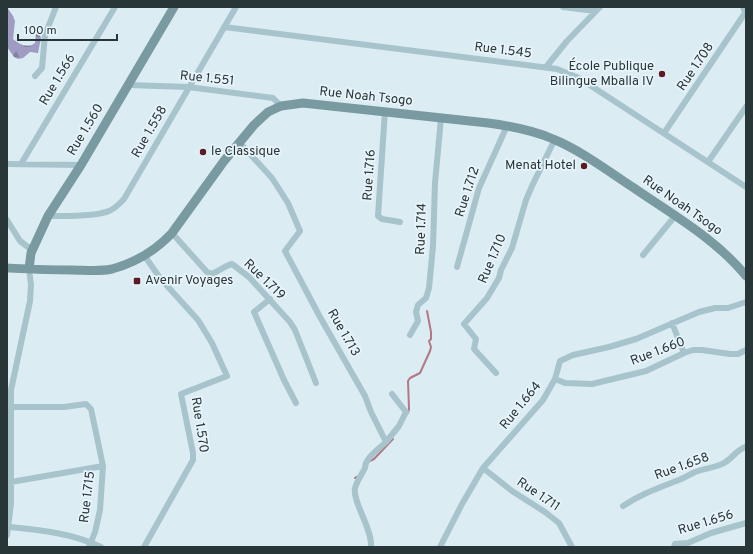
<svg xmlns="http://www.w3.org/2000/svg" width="753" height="554" font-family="Overpass,sans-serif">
<defs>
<pattern id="forest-firs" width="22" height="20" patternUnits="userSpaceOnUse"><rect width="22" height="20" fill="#9f9bc3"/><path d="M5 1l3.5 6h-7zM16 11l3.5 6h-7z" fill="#827f9f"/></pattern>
</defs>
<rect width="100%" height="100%" fill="#dbecf3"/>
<!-- forest -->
<path fill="url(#forest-firs)" d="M 7,7 L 13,16 L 15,21 L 13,39 C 19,44 28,49 35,43 L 36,34 L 39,33 L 41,38 L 38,53 L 30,52 L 23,58 L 18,59 L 14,57 L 7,47 Z"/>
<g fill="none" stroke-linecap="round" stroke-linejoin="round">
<!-- stream -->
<path stroke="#b27983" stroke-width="2" d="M 408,413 L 409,409 L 408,381 L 410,378 L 420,373 L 430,351 L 431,347 L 429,341 L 431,339 L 431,332 L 427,311
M 370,461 L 374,459 L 393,439
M 355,478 L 359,476"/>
<!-- street -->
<path stroke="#a7c3cc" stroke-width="6" d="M 563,7 L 595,11
M 743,7 L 746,15
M 224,27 L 557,69 L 579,78 L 746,187
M 546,67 L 567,41 L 600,7
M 35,76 L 42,68 L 45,35 L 56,7
M 128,85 L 188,87 L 273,98 L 281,106
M 385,111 L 378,216 L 382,219 L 400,222
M 664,133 L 745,13
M 239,142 L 272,178 L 288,203 L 300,231 L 285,251 L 320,317 L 365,396 L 371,412 L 386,442 C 379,449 365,458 365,468 C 362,474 357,481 355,488 C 352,501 372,528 371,546
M 708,162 L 746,107
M 7,164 L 81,165
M 21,164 L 115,7
M 48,216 C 64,216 96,217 109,211 C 116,208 119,204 124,199 L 236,7
M 7,220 L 20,241 L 32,250
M 172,233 L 207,272 L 211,274 C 218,272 224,266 232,264 L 249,277 L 290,322 L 295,330 L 316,383
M 144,255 L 160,278 L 198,320 L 212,343 L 227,376 L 181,394 L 193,453 L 193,460 L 144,547
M 643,255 L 675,216
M 457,267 L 479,188 L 507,126
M 270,299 L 254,312 L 284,380 L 296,403
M 672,323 L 684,353
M 410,335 L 418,321 L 416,312 L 418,305 L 426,298 L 429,288 L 433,246 L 435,183 L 441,118
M 496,373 L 474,349 L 476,339 L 464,324 L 487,298 L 499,278 L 501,270 L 512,248 L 526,200 L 532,186 L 555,139
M 555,379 L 565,383 L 592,384 L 646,371 L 684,353 L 693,350 L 702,350 L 730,354 L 738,354 L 746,350
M 11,407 L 64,407 L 86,404 L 91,409 L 103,466 L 100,510 L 95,532 L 89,547
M 386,442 L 399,426 L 406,412 L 392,394
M 483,468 L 512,491 L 545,512 L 559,523 L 572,547
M 11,482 L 103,466
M 623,506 C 641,494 656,489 676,481 C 683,479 689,475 695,472 C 705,468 715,468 724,463 C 733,458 737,449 746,447
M 9,527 C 40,530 72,533 101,547
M 7,535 L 11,504 L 11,390 L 30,301 L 31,285 L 29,269
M 440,547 L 462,504 L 483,468 L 543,400 L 555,379 L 560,361 L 573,355 L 609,347 L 636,339 L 699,312 L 715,308 L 728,308 L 746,302
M 674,547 L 675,544 L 688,543 L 711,533 L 746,523"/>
<!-- secondary -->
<path stroke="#789aa0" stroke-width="9" d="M 7,268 C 29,269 50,270 72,270 C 84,270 99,272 112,269 C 134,263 156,250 172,233 L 224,161 L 254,125 L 268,112 L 281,106 L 303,103 L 488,123 C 511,126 533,130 553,139 C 582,151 608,171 634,188 C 673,215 716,239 746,276
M 29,269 L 31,253 L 48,216 L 81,165 L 174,7"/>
</g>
<!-- markers -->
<g fill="#5b1b25" stroke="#e8f4fa" stroke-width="1.5">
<circle cx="662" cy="74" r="4"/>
<circle cx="203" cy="152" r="4"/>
<circle cx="584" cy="166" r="4"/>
<rect x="133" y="277" width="8" height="8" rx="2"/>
</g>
<g text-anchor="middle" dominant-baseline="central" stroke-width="3.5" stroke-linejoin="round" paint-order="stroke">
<!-- street labels -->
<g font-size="13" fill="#283638" stroke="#e8f4fa">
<text transform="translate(503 51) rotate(7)">Rue 1.545</text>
<text transform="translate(696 67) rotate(-56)">Rue 1.708</text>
<text transform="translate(207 79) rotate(6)">Rue 1.551</text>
<text transform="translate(58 80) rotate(-59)">Rue 1.566</text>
<text transform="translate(366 97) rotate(6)">Rue Noah Tsogo</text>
<text transform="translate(86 130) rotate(-59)">Rue 1.560</text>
<text transform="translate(150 132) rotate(-60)">Rue 1.558</text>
<text transform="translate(370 175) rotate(-86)">Rue 1.716</text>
<text transform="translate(468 192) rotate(-72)">Rue 1.712</text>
<text transform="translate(682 206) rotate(35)">Rue Noah Tsogo</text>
<text transform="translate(422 229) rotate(-88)">Rue 1.714</text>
<text transform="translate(493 259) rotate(-67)">Rue 1.710</text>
<text transform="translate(264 280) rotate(44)">Rue 1.719</text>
<text transform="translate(343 333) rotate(60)">Rue 1.713</text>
<text transform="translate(658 352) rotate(-21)">Rue 1.660</text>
<text transform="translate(521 406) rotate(-51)">Rue 1.664</text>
<text transform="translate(199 425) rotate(81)">Rue 1.570</text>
<text transform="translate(682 467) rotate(-20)">Rue 1.658</text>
<text transform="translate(538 495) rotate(34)">Rue 1.711</text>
<text transform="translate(88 497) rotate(-83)">Rue 1.715</text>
<text transform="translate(706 523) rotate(-17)">Rue 1.656</text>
</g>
<!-- poi labels -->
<g font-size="13" fill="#283638" stroke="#e8f4fa" text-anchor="end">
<text x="654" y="67">École Publique<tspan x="654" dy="15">Bilingue Mballa IV</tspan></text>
<text x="211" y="152" text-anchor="start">le Classique</text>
<text x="576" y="166">Menat Hotel</text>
<text x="145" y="281" text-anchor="start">Avenir Voyages</text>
</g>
</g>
<!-- border -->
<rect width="753" height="554" fill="none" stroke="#283638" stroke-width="16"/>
<!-- scale -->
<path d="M18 34v6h99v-6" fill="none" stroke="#283638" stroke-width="2"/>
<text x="24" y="34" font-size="12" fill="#283638" stroke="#e8f4fa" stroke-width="3" paint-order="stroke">100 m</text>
</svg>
